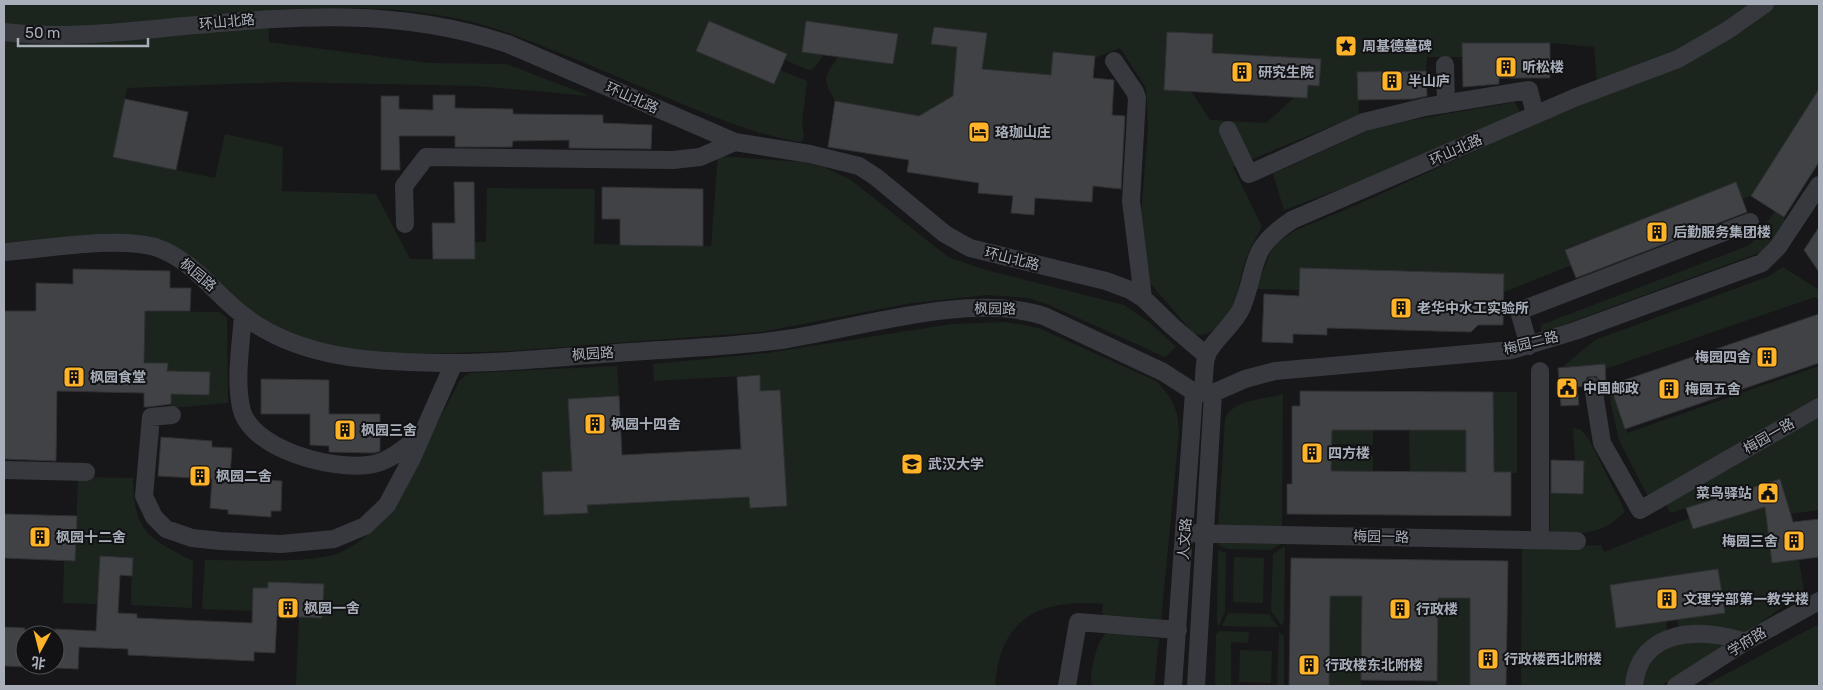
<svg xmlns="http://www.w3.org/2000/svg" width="1823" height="690" font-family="Rubik,'Noto Sans SC',sans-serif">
<rect width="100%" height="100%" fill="#171719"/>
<!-- green -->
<path fill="#1c251d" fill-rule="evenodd" d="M 4,4 L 1819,4 L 1819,89 L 1751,196 L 1742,199 L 1735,183 L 1565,249 L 1572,265 L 1504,292 L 1504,274 L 1300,268 L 1299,290 L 1256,289 L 1270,253 L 1276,243 L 1296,230 L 1352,207 L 1598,95 L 1594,47 L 1550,43 L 1462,43 L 1462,57 L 1427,57 L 1426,71 L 1358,72 L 1359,115 L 1233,167 L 1262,227 C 1256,237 1250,248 1246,259 C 1236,286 1241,307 1216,328 C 1208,334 1204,336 1194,334 L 1150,283 L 1141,215 L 1148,128 L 1146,88 L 1120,48 L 1051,75 L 956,66 L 953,96 L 919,116 L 835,101 C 822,78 824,78 838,57 L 893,64 L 898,34 L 806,21 L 802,51 L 824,55 L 814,68 L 809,70 L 785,60 L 787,54 L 697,51 L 774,84 L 780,70 L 805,80 L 807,82 L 802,123 L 804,137 L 801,142 C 762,137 712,116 675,101 C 622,79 568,55 514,35 C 435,5 351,6 268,10 L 269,42 L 429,63 L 507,64 L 590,96 L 477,86 L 285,82 L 127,88 L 113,157 L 215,178 L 225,134 L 283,147 L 282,191 L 376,194 L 410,259 L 475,259 L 475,242 L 486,242 L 487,188 L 595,189 L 594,244 L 711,246 L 718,156 L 801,162 L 824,167 L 851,180 L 948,257 L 986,270 L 1124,305 L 1150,323 L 1176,347 L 1165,357 L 1047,304 L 1028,298 L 987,295 L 912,303 L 761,332 L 509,351 L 394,355 L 354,351 L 319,343 L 286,332 L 244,309 L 196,264 L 79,239 L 4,242 ZM 934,27 L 986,33 L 984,51 L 932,44 ZM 1167,32 L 1213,34 L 1212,53 L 1320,59 L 1319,86 L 1308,85 L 1266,123 L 1210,120 L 1191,91 L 1164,89 Z
M 1515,102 L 1520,113 L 1404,165 L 1284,210 L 1273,174 L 1378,126 Z
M 1775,211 L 1784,217 L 1785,221 L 1764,251 L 1541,333 L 1541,325 L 1750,245 Z
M 1783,267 L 1819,290 L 1819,300 L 1815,297 L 1605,369 L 1561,368 L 1595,340 L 1767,277 Z
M 145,311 L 219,312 L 227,318 L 228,403 L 171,408 L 167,364 L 145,363 Z
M 1006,322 L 1039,328 L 1156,381 C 1172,397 1179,410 1179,433 L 1161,622 L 1105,617 L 1102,612 L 1103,604 C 1040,598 999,619 995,686 L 296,686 L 299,617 L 322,618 L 324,584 L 268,582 L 268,588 L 253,588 L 252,611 L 202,609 L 205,560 C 238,560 310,564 339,553 C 362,543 379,526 394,506 L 460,380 L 470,373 L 617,366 L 619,396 L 568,399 L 572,471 L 542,472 L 545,515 L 587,513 L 587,505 L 749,497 L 750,508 L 787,506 L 780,390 L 760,391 L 759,375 L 654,381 L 653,364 L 767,353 L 952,324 Z
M 1819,366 L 1819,399 L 1649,497 L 1646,493 L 1619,440 L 1607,386 L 1610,385 L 1627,433 Z
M 1493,392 L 1517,392 L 1517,473 L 1494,472 Z
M 1283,394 L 1282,531 L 1218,530 L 1225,419 C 1231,400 1265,399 1283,394 Z
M 1819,411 L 1819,510 L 1766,517 L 1772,563 L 1799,560 L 1804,591 L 1745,634 L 1679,631 L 1677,620 L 1725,613 L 1610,585 L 1616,628 L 1666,621 L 1667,633 L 1629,686 L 1521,686 L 1522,547 L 1601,545 L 1604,552 L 1689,518 L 1693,529 L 1786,500 L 1779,479 L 1670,513 L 1665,502 Z
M 1573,428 L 1581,430 L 1588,438 L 1625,511 C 1602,536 1581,534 1550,533 L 1550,493 L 1583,494 L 1584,461 L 1575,461 Z
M 1332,430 L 1373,430 L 1373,445 L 1332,444 Z
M 1409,430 L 1466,430 L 1466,472 L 1410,472 Z
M 1332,456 L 1373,456 L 1373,471 L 1331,471 Z
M 78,477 L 133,478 C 134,533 148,538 193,561 L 192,608 L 131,605 L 132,558 L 100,556 L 97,604 L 63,603 L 64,561 L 75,560 Z
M 1218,540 L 1286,541 L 1270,550 L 1227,549 L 1218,545 Z
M 1285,546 L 1284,621 L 1282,626 L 1271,611 L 1273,554 Z
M 1218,550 L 1226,553 L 1225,611 L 1219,626 L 1217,623 Z
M 1234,557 L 1264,558 L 1263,603 L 1233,602 Z
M 1330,596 L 1362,596 L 1361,686 L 1329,686 L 1329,643 L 1290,642 L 1290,620 L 1330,621 Z
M 1438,597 L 1470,598 L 1470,622 L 1507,623 L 1507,645 L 1470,645 L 1470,686 L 1437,686 Z
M 1228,613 L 1269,614 L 1278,627 L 1222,626 Z
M 1819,624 L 1819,686 L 1704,686 Z
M 1220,631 L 1249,632 L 1248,643 L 1231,642 L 1231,686 L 1215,686 L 1216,634 Z
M 1109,632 L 1159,639 L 1154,686 L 1094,686 L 1091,684 C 1090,672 1097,635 1109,632 Z
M 1279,632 L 1284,636 L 1284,686 L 1277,686 Z
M 1693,638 L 1729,647 L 1660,686 L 1640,686 L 1640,682 L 1657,652 Z
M 1240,650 L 1272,651 L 1271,683 L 1239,682 Z"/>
<!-- building -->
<path fill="#414246" stroke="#313135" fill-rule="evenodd" d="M 709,21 L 787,54 L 774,84 L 696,51 Z
M 806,21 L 898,34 L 893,64 L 802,52 Z
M 934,27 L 987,33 L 982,69 L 1051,75 L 1053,52 L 1095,56 L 1093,78 L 1114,80 L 1112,115 L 1125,116 L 1121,189 L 1093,186 L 1092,202 L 1035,198 L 1034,215 L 1011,213 L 1013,196 L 978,193 L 979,183 L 907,172 L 909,160 L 828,147 L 835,101 L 919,116 L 953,96 L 957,47 L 931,44 Z
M 1167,32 L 1213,34 L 1212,53 L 1321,59 L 1319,86 L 1308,85 L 1307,98 L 1164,90 Z
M 1462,43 L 1550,43 L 1550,78 L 1499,78 L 1499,84 L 1463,87 Z
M 1426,71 L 1427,96 L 1413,99 L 1358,100 L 1357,72 Z
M 1819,89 L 1819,162 L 1784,217 L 1751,196 Z
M 433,95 L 455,95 L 455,108 L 513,109 L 513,114 L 603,115 L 603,123 L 652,125 L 651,149 L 569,148 L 569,140 L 513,141 L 512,147 L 455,147 L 455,136 L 399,136 L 400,170 L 381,170 L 381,96 L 399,96 L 399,109 L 433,110 Z
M 125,99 L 188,112 L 176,170 L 113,157 Z
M 454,182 L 474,182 L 475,259 L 433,259 L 432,223 L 455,223 Z
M 1736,182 L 1747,212 L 1576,278 L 1565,250 Z
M 602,187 L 703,189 L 703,246 L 620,245 L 620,219 L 602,219 Z
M 1819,227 L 1819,272 L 1804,250 Z
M 1300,268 L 1504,274 L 1503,325 L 1478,325 L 1471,332 L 1327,328 L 1327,335 L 1293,334 L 1293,343 L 1262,342 L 1264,294 L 1299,296 Z
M 73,269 L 170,271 L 170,288 L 191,288 L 190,311 L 145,311 L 144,363 L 168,363 L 167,371 L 210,372 L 209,395 L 171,394 L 171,404 L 148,407 L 144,407 L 144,393 L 57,391 L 56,461 L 4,459 L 4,311 L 36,311 L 36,283 L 73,284 Z
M 1819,314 L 1819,363 L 1625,429 L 1610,385 Z
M 1605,364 L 1606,384 L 1604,385 L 1596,376 L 1587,377 L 1583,386 L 1577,387 L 1579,405 L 1561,406 L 1558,368 Z
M 760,375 L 760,391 L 780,390 L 787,506 L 750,508 L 749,497 L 587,505 L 588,513 L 544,515 L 542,472 L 572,471 L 568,399 L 619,396 L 622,455 L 741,449 L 737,377 Z
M 261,379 L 329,380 L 329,414 L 380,414 L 380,451 L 374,453 L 329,452 L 329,446 L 310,445 L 310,414 L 261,414 Z
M 1300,391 L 1493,392 L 1494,472 L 1511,472 L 1511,516 L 1287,514 L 1287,484 L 1292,484 L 1292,406 L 1300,406 ZM 1332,430 L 1466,430 L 1466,472 L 1331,471 Z
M 161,437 L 212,441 L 212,447 L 232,448 L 230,477 L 282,481 L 281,511 L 271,511 L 271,517 L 228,514 L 228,510 L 210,508 L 212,479 L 158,476 Z
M 1551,460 L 1584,461 L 1583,494 L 1551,493 Z
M 1780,479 L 1793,522 L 1819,519 L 1819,557 L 1772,563 L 1765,507 L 1693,529 L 1686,508 Z
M 4,514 L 77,516 L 75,561 L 4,558 Z
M 100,556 L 133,558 L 132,576 L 120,575 L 118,613 L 137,614 L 137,618 L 252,623 L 253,588 L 268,588 L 268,582 L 324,584 L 322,618 L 277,616 L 275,653 L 254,652 L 254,661 L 128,655 L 128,649 L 79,647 L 78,669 L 55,668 L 55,629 L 96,631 Z
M 1291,558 L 1508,561 L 1506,686 L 1470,686 L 1470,598 L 1438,598 L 1437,681 L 1361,680 L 1362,596 L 1330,596 L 1329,686 L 1289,686 Z
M 1718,569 L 1725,613 L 1616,628 L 1610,585 Z
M 4,627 L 25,628 L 25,667 L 4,666 Z"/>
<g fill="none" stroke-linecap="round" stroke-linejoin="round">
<!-- minor -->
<path stroke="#37393f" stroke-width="18" d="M 4,32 C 67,39 122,32 185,26 C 298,16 398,7 508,44 L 735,142 L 810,154 L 859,166 L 876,177 L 945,234 L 970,248 L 1106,281 L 1130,290 L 1143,298 L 1172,326 L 1207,356
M 1114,61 L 1135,92 L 1137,98 L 1131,201 L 1143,298
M 1445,65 L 1446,104
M 1228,130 L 1249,174 L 1364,122 L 1425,107 L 1529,90 L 1535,115
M 405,224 L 404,186 L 426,157 L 673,160 L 700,157 L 735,142
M 4,252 C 45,249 117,236 155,247 C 192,259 214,293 244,316 C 300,359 374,362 441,363 C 504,364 568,356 630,352 C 682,348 736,347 787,339 C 863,327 970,292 1044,316 L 1163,372 L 1194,392 L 1213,393 L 1245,379 L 1275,371 L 1512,350 L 1575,331 L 1762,263 L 1778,247 L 1819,185
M 243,315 C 241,344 235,378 241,407 C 249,449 331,470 368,465 C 388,463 404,448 420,436
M 1529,346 L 1519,311 L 1750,222
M 1540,371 L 1540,540
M 1593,386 L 1602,443 L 1640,510 L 1819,407
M 1203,392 C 1204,381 1204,368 1206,357 C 1210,343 1235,324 1242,307 C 1259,264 1247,250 1292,220 L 1574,98 L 1678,59 L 1728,30 L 1765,4
M 172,415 L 151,417 L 144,496 L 154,517 L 166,529 L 192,538 L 220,541 L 281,544 L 334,539 L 365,526 L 387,505 L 411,460 L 454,363
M 4,470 L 86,472
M 1185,533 L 1577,541
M 1067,686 L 1078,622 L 1178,630
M 1173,686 L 1194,392
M 1196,686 L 1213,393
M 1634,686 C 1639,628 1702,627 1745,642
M 1676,686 L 1745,642 L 1819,601"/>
</g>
<!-- icons -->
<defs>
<g id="sight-square" transform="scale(1.125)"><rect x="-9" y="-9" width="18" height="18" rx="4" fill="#ffb329" stroke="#121214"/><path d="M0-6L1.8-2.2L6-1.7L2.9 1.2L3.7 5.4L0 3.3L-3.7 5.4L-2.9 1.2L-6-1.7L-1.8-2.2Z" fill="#111"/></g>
<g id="building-square" transform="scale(1.125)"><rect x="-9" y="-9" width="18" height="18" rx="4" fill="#ffb329" stroke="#121214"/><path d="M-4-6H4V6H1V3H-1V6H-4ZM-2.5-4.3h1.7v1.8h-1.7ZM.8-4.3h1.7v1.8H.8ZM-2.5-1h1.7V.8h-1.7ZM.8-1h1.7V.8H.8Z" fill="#111"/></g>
<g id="hotel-square" transform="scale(1.125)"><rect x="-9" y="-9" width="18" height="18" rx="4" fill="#ffb329" stroke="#121214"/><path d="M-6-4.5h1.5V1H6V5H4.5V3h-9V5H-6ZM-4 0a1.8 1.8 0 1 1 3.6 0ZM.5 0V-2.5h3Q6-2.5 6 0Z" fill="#111"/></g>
<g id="civic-square" transform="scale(1.125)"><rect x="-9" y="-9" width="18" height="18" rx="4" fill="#ffb329" stroke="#121214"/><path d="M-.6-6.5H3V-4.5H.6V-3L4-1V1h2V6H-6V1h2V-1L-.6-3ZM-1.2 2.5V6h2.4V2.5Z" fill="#111"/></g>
<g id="university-square" transform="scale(1.125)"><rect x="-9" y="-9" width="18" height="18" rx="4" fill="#ffb329" stroke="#121214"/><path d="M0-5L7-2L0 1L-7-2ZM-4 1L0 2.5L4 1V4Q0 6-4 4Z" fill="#111"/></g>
</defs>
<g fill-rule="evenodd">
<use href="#sight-square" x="1346" y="46"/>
<use href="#building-square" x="1506" y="67"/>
<use href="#building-square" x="1242" y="72"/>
<use href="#building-square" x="1392" y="81"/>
<use href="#hotel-square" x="979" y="132"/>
<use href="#building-square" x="1657" y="232"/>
<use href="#building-square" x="1401" y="308"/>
<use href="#building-square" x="1767" y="357"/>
<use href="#building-square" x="74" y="377"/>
<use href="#civic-square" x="1567" y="388"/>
<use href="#building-square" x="1669" y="389"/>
<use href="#building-square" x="595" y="424"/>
<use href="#building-square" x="345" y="430"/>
<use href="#building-square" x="1312" y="453"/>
<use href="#university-square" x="912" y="464"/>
<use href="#building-square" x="200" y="476"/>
<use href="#civic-square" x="1768" y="493"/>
<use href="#building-square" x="40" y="537"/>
<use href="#building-square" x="1794" y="541"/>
<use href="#building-square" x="1667" y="599"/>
<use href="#building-square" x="288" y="608"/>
<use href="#building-square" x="1400" y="609"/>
<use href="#building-square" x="1488" y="659"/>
<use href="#building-square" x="1309" y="665"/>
</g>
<g text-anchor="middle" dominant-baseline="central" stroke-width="4" stroke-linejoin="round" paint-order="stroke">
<!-- street labels -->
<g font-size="14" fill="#a8aeba" stroke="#121214">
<text transform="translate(227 22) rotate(-5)">环山北路</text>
<text transform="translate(632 98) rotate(24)">环山北路</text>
<text transform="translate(1456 150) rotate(-24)">环山北路</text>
<text transform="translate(1012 259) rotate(14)">环山北路</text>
<text transform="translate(198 275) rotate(40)">枫园路</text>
<text transform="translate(995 309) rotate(1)">枫园路</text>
<text transform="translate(1531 343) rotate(-14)">梅园二路</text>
<text transform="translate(593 354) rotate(-4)">枫园路</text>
<text transform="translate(1769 436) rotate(-30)">梅园一路</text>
<text transform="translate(1381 537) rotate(1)">梅园一路</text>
<text transform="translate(1185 539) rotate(-86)">人文路</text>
<text transform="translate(1747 642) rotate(-31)">学府路</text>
</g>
<!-- poi labels -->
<g font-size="14" font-weight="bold" fill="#a8aeba" stroke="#121214" text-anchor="start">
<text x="1362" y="46">周基德墓碑</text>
<text x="1522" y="67">听松楼</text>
<text x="1258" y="72">研究生院</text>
<text x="1408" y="81">半山庐</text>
<text x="995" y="132">珞珈山庄</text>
<text x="1673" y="232">后勤服务集团楼</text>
<text x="1417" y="308">老华中水工实验所</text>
<text x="1751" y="357" text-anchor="end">梅园四舍</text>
<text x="90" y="377">枫园食堂</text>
<text x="1583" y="388">中国邮政</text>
<text x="1685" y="389">梅园五舍</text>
<text x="611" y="424">枫园十四舍</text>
<text x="361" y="430">枫园三舍</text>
<text x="1328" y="453">四方楼</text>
<text x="928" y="464">武汉大学</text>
<text x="216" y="476">枫园二舍</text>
<text x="1752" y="493" text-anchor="end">菜鸟驿站</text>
<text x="56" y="537">枫园十二舍</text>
<text x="1778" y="541" text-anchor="end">梅园三舍</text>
<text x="1683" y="599">文理学部第一教学楼</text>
<text x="304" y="608">枫园一舍</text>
<text x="1416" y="609">行政楼</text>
<text x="1504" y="659">行政楼西北附楼</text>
<text x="1325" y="665">行政楼东北附楼</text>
</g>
</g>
<!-- border -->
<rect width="1823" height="690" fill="none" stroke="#a8aeba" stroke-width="10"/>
<!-- north arrow -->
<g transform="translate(40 650) rotate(187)"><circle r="24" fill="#121214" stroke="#4e5056"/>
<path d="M0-4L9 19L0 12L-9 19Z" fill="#ffb329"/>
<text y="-8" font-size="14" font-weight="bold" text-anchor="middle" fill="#a8aeba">北</text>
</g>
<!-- scale -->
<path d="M18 38v8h130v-8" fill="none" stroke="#a8aeba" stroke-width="2.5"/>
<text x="25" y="38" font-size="15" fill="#a8aeba" stroke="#121214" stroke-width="4" paint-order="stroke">50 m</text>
</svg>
